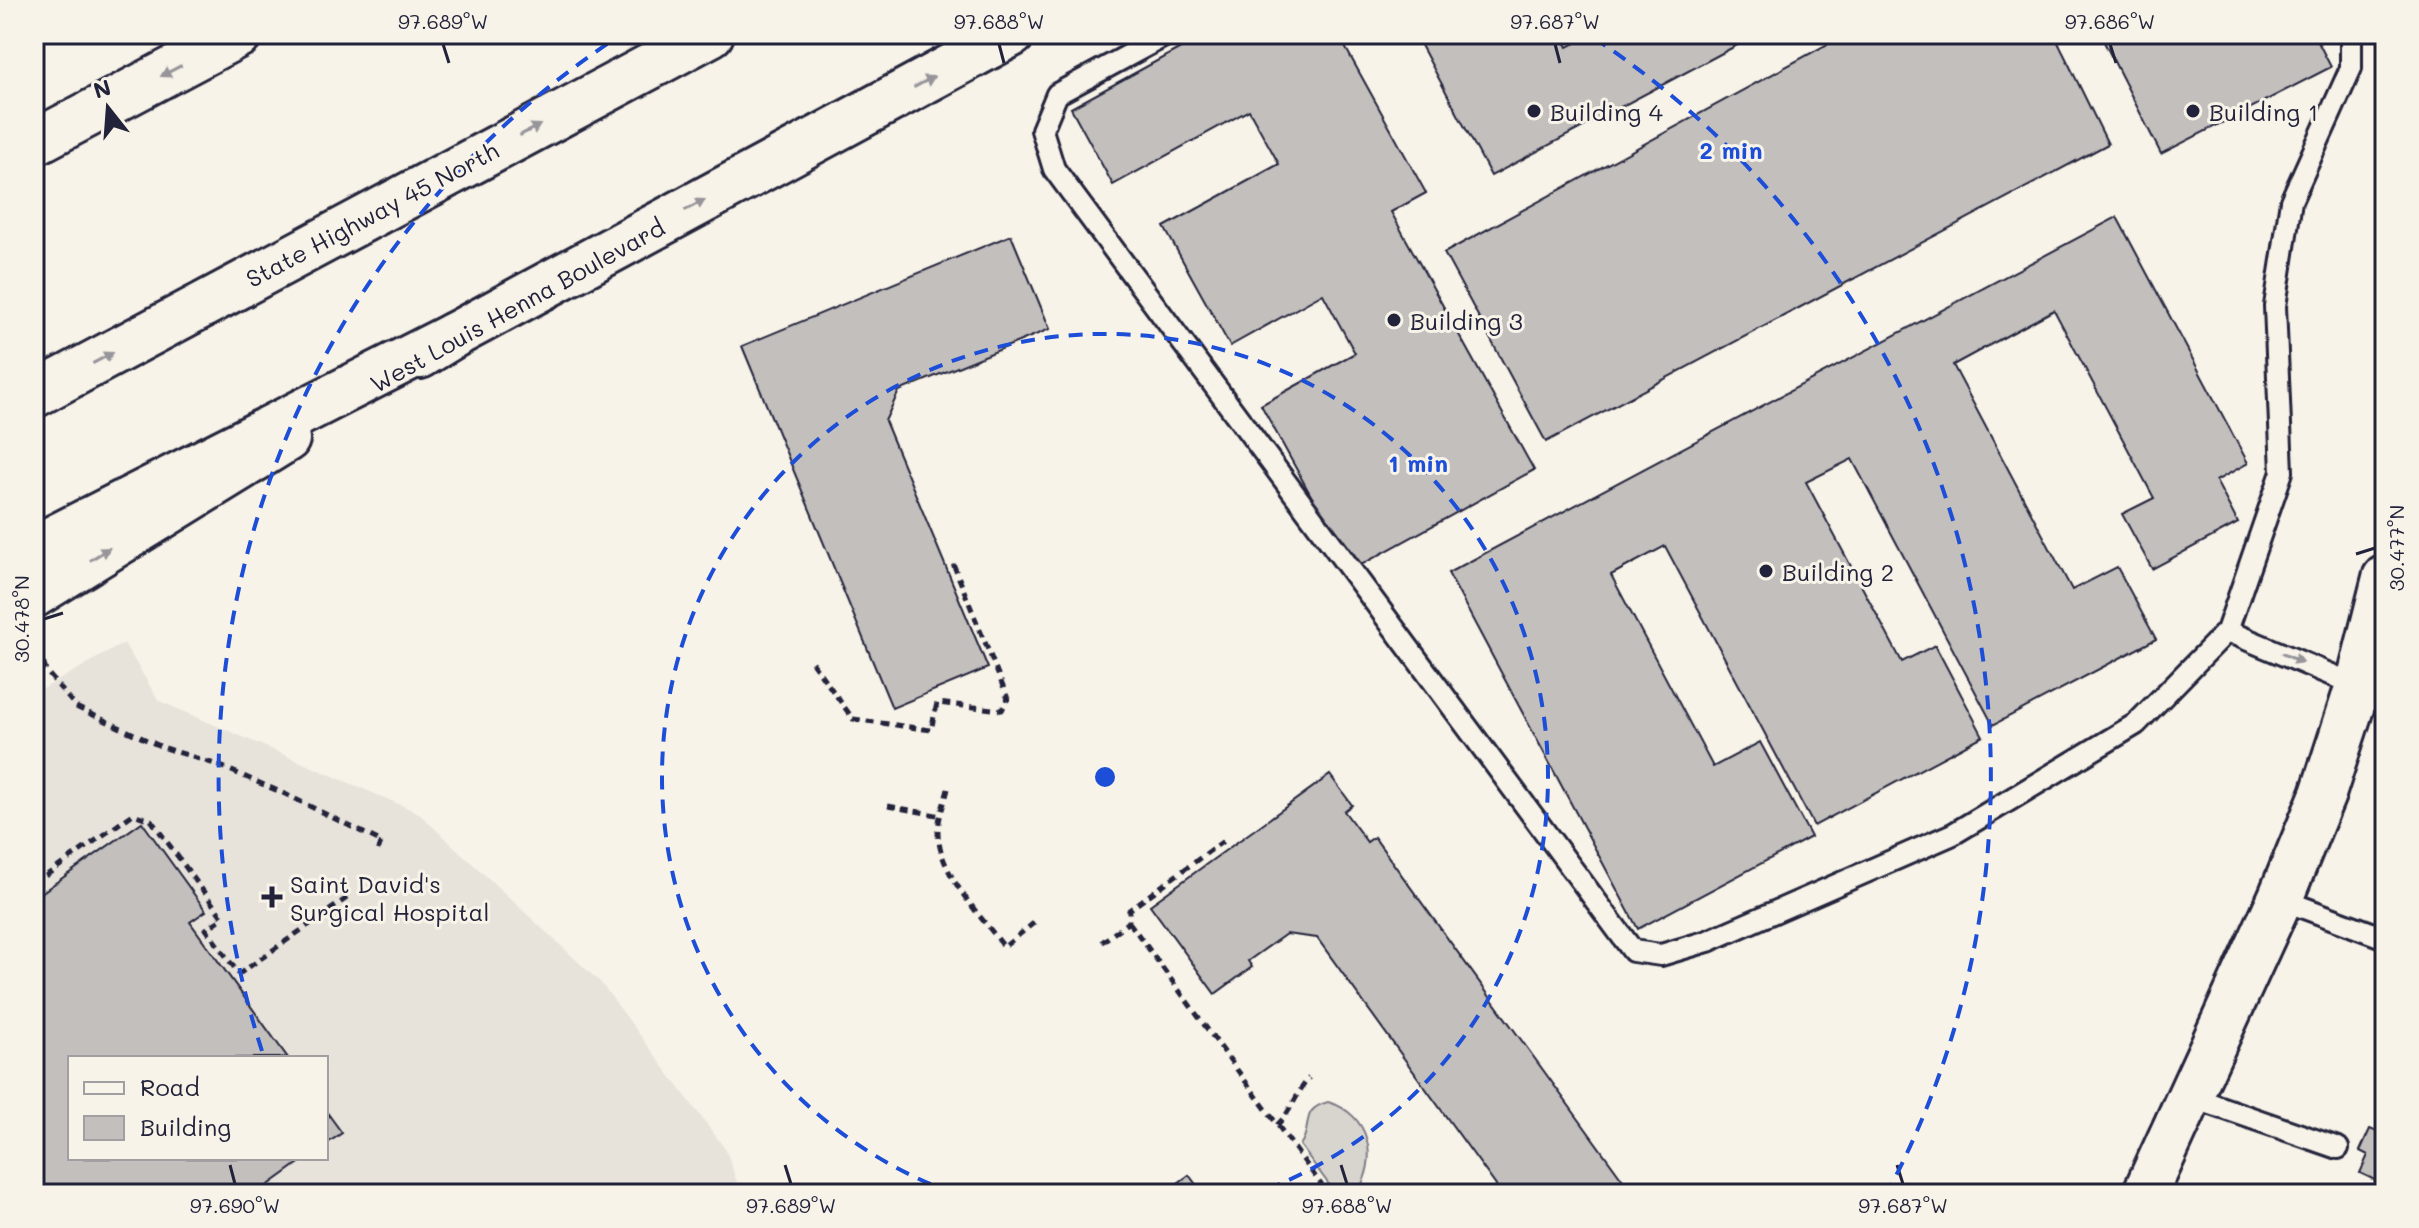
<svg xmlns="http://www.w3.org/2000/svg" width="2419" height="1228" font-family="Mali,sans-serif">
<rect width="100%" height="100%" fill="#f7f3e8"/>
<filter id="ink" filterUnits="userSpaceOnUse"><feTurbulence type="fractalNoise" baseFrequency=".0125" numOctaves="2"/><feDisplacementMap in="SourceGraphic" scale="16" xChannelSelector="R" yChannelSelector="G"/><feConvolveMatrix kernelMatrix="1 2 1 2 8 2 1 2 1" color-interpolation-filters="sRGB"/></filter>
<g filter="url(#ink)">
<!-- built -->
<path fill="#e7e3db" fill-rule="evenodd" d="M 124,643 L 159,701 L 417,812 L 601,983 L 726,1150 L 741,1194 L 34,1194 L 34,694 ZM 70,1058 L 326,1058 L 326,1158 L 70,1158 Z"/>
<!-- green -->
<path fill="#d8d5cf" stroke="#7d7c85" stroke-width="2" d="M 1328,1102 C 1370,1114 1380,1160 1356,1194 L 1336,1194 L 1300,1145 C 1314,1127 1298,1110 1328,1102 Z"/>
<!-- building -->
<path fill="#c2bfbd" stroke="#22223b" stroke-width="2" d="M 1206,34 L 1338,34 L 1426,193 L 1391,212 L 1534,470 L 1352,570 L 1261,405 L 1355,353 L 1323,294 L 1230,346 L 1164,227 L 1279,164 L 1249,110 L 1113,185 L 1071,108 Z
M 1415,34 L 1561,34 L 1568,47 L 1593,34 L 1758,34 L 1491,176 Z
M 1846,34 L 2054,34 L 2108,144 L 1546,442 L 1444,253 Z
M 2100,34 L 2314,34 L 2331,67 L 2161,154 Z
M 2117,217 L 2248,463 L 2216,481 L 2238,523 L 2152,569 L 2122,514 L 2154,498 L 2054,310 L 1953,365 L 2072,590 L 2117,567 L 2156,639 L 1993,725 L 1852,459 L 1806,482 L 1902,662 L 1935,645 L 1983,736 L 1814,826 L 1665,546 L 1611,575 L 1713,767 L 1760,742 L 1811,837 L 1638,929 L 1448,573 Z
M 1011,235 L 1050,329 L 899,391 L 885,421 L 988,668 L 892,708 L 742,346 Z
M 1330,775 L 1352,805 L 1344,811 L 1367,842 L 1374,837 L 1633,1194 L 1502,1194 L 1317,938 L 1286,934 L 1248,961 L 1252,967 L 1215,994 L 1150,905 Z
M 142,822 L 206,911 L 190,922 L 288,1058 L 70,1058 L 70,1158 L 306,1158 L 256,1194 L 34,1194 L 34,898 Z
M 326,1111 L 342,1133 L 326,1144 Z
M 2385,1122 L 2385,1185 L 2360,1173 L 2368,1155 L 2360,1151 L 2370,1129 L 2380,1133 Z
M 1189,1175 L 1203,1194 L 1163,1194 Z"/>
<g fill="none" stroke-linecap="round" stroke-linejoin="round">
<!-- service casing -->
<g stroke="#22223b" stroke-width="26">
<path id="service" d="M 1168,34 L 1057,94 L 1042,130 L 1054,169 L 1633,951 L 1661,955 L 1708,941 L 1953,834 L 2136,724 L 2227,631 L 2282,472 L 2275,306 L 2291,201 L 2351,68 L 2351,34
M 2227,631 L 2358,686
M 2280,899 L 2385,938
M 2191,1097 L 2338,1148"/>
</g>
<!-- secondary casing -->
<g stroke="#22223b" stroke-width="50">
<path id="secondary" d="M 420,356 L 454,335 L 1012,34
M 34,595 L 287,439
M 2145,1194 L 2280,899 L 2323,794 L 2358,686 L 2385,578"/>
</g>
<!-- motorway casing -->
<g stroke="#22223b" stroke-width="50">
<path id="motorway" d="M 34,143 L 240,34
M 34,395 L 711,34
M 34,548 L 454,335"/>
</g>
<!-- path -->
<path stroke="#22223b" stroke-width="5" stroke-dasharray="8 6" stroke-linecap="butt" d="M 39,649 L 46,671 L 76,707 L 162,747 L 218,765 L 285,794 L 382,842 L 377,851
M 812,662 L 853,719 L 931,730 L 937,703 L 1002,710 L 1008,699 L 952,561
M 948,789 C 945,802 938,818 938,832 C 939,875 980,914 1004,947 L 1035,922
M 888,806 L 942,816
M 34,884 L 133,814 L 151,820 L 223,918 L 206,929 L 239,974 L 347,898
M 1129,922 L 1328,1194
M 1102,942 L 1129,922 L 1129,910 L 1226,839
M 1277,1125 C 1292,1111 1296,1093 1309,1078"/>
<!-- service -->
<use href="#service" stroke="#f7f3e8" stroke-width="20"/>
<!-- secondary -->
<use href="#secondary" stroke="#f7f3e8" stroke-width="44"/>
<!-- motorway -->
<use href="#motorway" stroke="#f7f3e8" stroke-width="44"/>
</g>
<!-- one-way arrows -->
<defs><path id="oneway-solid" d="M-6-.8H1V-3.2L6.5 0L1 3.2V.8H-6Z" transform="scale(2)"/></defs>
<g fill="#97959a">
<use href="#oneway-solid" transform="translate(171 71) rotate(152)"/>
<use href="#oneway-solid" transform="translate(924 82) rotate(-28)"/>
<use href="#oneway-solid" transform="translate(530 130) rotate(-28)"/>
<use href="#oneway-solid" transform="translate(695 205) rotate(-28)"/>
<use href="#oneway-solid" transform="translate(103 358) rotate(-28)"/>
<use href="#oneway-solid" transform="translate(100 554) rotate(-32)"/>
<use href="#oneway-solid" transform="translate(2292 658) rotate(23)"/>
</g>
</g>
<!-- ticks -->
<path fill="none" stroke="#22223b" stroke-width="3" d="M 443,44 L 449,63M 999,44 L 1004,63M 1555,44 L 1560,63M 2110,44 L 2116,63M 2356,554 L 2375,548M 44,619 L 63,613M 230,1165 L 235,1184M 785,1165 L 791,1184M 1341,1165 L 1347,1184M 1897,1165 L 1903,1184"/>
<!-- distance rings -->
<g fill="none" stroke="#1d4ed8" stroke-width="4" stroke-dasharray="14 10">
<path d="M953 1193A443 443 0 1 1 1257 1193"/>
<path d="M262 1051A886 886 0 0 1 616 38M1594 38A886 886 0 0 1 1887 1193"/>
</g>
<!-- markers -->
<g fill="#22223b" stroke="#f7f3e8" stroke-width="3">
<circle cx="1534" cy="111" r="8"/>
<circle cx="2193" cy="111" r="8"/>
<circle cx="1394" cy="320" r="8"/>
<circle cx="1766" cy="571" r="8"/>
<path d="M268 885h8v8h8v8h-8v8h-8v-8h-8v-8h8z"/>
</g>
<g text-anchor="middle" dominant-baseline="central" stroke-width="6" stroke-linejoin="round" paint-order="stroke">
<!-- poi labels -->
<g font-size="24" fill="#22223b" stroke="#f7f3e8" text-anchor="start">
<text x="1550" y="111">Building 4</text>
<text x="2209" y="111">Building 1</text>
<text x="1410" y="320">Building 3</text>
<text x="1782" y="571">Building 2</text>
<text x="290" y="883">Saint David's<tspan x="290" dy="28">Surgical Hospital</tspan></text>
</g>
<!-- street labels -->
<g font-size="24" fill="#22223b" stroke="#f7f3e8">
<text transform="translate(372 214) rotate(-28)">State Highway 45 North</text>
<text transform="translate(517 305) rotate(-29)">West Louis Henna Boulevard</text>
</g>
</g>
<circle cx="1105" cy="777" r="12" fill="#1d4ed8" stroke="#f7f3e8" stroke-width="4"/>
<g font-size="24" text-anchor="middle" font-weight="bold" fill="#1d4ed8" stroke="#f7f3e8" stroke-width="6" stroke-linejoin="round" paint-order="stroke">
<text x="1731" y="159">2 min</text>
<text x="1418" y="472">1 min</text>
</g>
<!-- margin -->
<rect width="2419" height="1228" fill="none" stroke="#f7f3e8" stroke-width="88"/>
<!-- legend -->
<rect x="68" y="1056" width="260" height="104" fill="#f7f3e8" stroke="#a29fa3" stroke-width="2"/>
<rect x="84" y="1082" width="40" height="12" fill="#f7f3e8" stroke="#a29fa3" stroke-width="2"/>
<text x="140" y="1096" font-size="24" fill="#22223b">Road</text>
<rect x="84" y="1116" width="40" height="24" fill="#c2bfbd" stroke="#a29fa3" stroke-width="2"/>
<text x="140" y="1136" font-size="24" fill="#22223b">Building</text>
<!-- north arrow -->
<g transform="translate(108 108) rotate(343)" stroke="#f7f3e8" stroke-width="6" paint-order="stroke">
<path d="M0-6L14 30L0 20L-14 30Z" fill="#22223b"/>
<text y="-12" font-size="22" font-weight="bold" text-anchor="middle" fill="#22223b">N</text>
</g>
<rect x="44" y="44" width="2331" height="1140" fill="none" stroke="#22223b" stroke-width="3"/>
<g font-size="20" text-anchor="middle" fill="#22223b">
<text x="443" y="29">97.689°W</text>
<text x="999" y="29">97.688°W</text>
<text x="1555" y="29">97.687°W</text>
<text x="2110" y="29">97.686°W</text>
<text transform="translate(2397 548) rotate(-90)" y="7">30.477°N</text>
<text transform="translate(22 619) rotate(-90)" y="7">30.478°N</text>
<text x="235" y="1213">97.690°W</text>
<text x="791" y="1213">97.689°W</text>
<text x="1347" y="1213">97.688°W</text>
<text x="1903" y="1213">97.687°W</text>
</g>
</svg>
